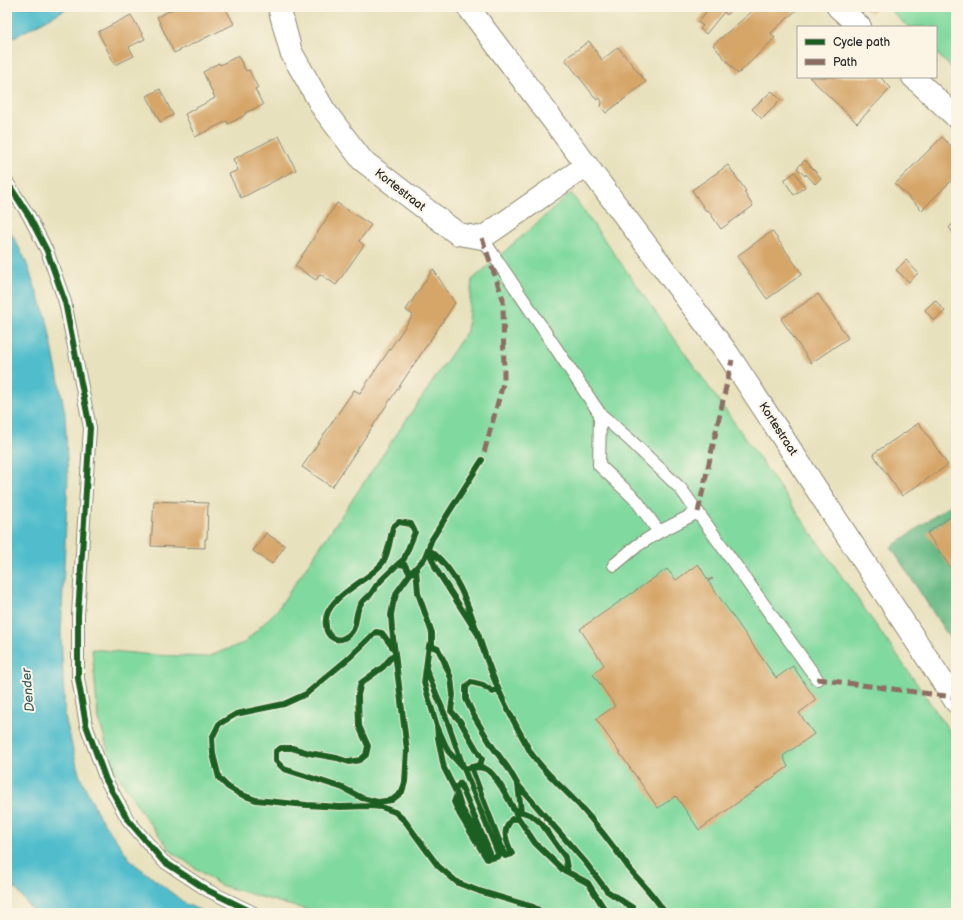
<svg xmlns="http://www.w3.org/2000/svg" width="963" height="920" font-family="'Balsamiq Sans',sans-serif">
<rect width="100%" height="100%" fill="#fcf5e5"/>
<filter id="ink" filterUnits="userSpaceOnUse"><feTurbulence type="fractalNoise" baseFrequency=".025" numOctaves="2"/><feDisplacementMap in="SourceGraphic" scale="8" xChannelSelector="R" yChannelSelector="G"/><feConvolveMatrix kernelMatrix="1 2 1 2 8 2 1 2 1" color-interpolation-filters="sRGB"/></filter>
<filter id="wash" filterUnits="userSpaceOnUse"><feTurbulence type="fractalNoise" baseFrequency=".012" numOctaves="4" result="noise"/><feDisplacementMap in="SourceGraphic" scale="16" xChannelSelector="R" yChannelSelector="G"/><feGaussianBlur stdDeviation="0.9" result="paint"/><feColorMatrix in="noise" values="0 0 0 0 0 0 0 0 0 0 0 0 0 0 0 0 0 1.4 0 .05"/><feComposite in="paint" operator="in"/></filter>
<g filter="url(#wash)">
<rect width="100%" height="100%" fill="#e8e1bd"/>
<!-- green -->
<path fill="#80d99e" stroke="#568264" d="M 896,7 L 956,7 L 956,72 L 936,53 L 936,27 L 908,27 L 891,11 Z
M 571,193 L 743,435 L 956,740 L 956,913 L 329,913 L 296,907 L 220,885 L 172,852 L 145,817 L 113,768 L 98,717 L 92,649 L 153,655 L 206,657 L 244,643 L 277,610 L 467,331 L 472,280 Z"/>
<!-- forest -->
<path fill="#68b985" stroke="#4a7258" d="M 956,501 L 956,648 L 891,547 Z"/>
<!-- water -->
<path fill="#51bdcc" stroke="#3e747c" d="M 7,7 L 68,7 L 68,8 L 7,41 Z
M 7,225 L 25,259 L 47,320 L 65,413 L 68,478 L 61,633 L 65,717 L 79,774 L 99,816 L 132,862 L 186,904 L 206,913 L 34,913 L 7,877 Z"/>
<g id="blocks">
<!-- building -->
<path fill="#d6a669" d="M 177,7 L 225,7 L 234,24 L 174,53 L 157,17 Z
M 710,7 L 733,7 L 727,15 L 724,12 L 706,34 L 700,29 L 703,26 L 698,22 Z
M 757,7 L 800,7 L 771,33 L 775,38 L 738,74 L 713,45 Z
M 865,7 L 879,7 L 871,13 Z
M 131,15 L 145,39 L 129,47 L 134,56 L 115,65 L 98,32 Z
M 589,41 L 602,60 L 618,47 L 646,82 L 606,113 L 601,107 L 602,102 L 600,98 L 597,100 L 565,59 Z
M 238,56 L 246,71 L 249,70 L 258,88 L 255,89 L 263,105 L 245,113 L 245,115 L 228,124 L 227,121 L 195,137 L 185,114 L 215,98 L 203,72 L 209,69 L 209,68 L 219,63 L 220,65 Z
M 809,77 L 880,77 L 891,88 L 857,123 Z
M 160,89 L 173,115 L 160,122 L 147,96 Z
M 772,91 L 781,100 L 762,119 L 752,109 Z
M 279,136 L 296,170 L 241,198 L 229,174 L 238,170 L 233,159 Z
M 942,137 L 956,151 L 956,176 L 922,210 L 895,184 Z
M 805,160 L 821,178 L 815,184 L 806,174 L 805,176 L 797,168 Z
M 728,165 L 746,191 L 744,192 L 753,206 L 721,229 L 708,210 L 706,211 L 692,190 Z
M 795,172 L 805,187 L 794,195 L 784,180 Z
M 337,203 L 371,225 L 359,241 L 364,245 L 336,285 L 320,274 L 316,280 L 295,266 Z
M 956,220 L 956,235 L 949,228 Z
M 772,231 L 802,274 L 767,299 L 737,256 Z
M 906,260 L 918,273 L 909,282 L 896,270 Z
M 433,269 L 455,303 L 332,487 L 302,467 L 354,390 L 360,393 L 413,315 L 406,310 Z
M 818,294 L 848,338 L 811,363 L 781,319 Z
M 935,300 L 945,311 L 934,321 L 925,310 Z
M 919,423 L 948,465 L 902,496 L 873,454 Z
M 154,501 L 208,503 L 207,539 L 205,539 L 205,548 L 151,546 Z
M 956,513 L 956,576 L 927,533 Z
M 266,533 L 285,546 L 272,564 L 253,551 Z
M 698,564 L 708,580 L 712,578 L 713,579 L 708,581 L 776,678 L 793,666 L 816,700 L 799,713 L 814,734 L 783,756 L 788,767 L 699,830 L 676,796 L 658,808 L 596,719 L 615,706 L 593,674 L 604,665 L 580,629 L 667,569 L 676,580 Z"/>
</g>
</g>
<g filter="url(#ink)">
<use href="#blocks" fill-opacity="0" stroke="#8a8674" stroke-width="1"/>
<g fill="none" stroke-linecap="round" stroke-linejoin="round">
<!-- service casing -->
<g stroke="#8a8674" stroke-width="14">
<path id="service" d="M 7,182 L 29,216 L 47,251 L 65,302 L 90,428 L 78,615 L 78,678 L 86,725 L 106,780 L 128,820 L 163,861 L 207,890 L 254,913
M 482,238 L 600,414 L 630,440 L 681,489 L 817,679
M 600,414 L 599,465 L 636,500 L 659,532 L 638,545 L 614,565
M 659,532 L 698,512"/>
</g>
<!-- minor casing -->
<g stroke="#8a8674" stroke-width="24">
<path id="minor" d="M 279,7 L 291,52 L 324,110 L 362,160 L 458,234 L 482,238 L 587,165
M 468,7 L 728,354 L 956,702
M 838,7 L 860,27
M 913,77 L 956,117"/>
</g>
<!-- service -->
<use href="#service" stroke="#fff" stroke-width="12"/>
<!-- minor -->
<use href="#minor" stroke="#fff" stroke-width="22"/>
<!-- quiet -->
<path stroke="#8d6e63" stroke-width="5" stroke-dasharray="10 5" stroke-linecap="butt" d="M 482,238 L 503,299 L 504,380 L 482,460
M 698,512 L 732,360
M 817,679 L 953,697"/>
<!-- cycleway casing -->
<g stroke="#fcf5e5" stroke-width="8">
<path id="cycleway" d="M 7,182 L 29,216 L 47,251 L 65,302 L 90,428 L 78,615 L 78,678 L 86,725 L 106,780 L 128,820 L 163,861 L 207,890 L 254,913
M 398,564 L 404,559 L 415,532 L 411,524 L 399,522 L 393,527 C 390,538 389,552 383,562 C 371,581 321,597 326,626 C 326,631 328,635 333,638 C 336,640 341,640 344,638 C 361,630 352,614 362,602 C 364,599 367,598 369,596 C 372,593 374,589 376,586 C 383,578 391,571 398,564 L 405,565 L 410,574
M 416,568 L 418,593 L 432,633 L 432,646
M 479,636 L 436,569 L 428,549 C 464,574 473,624 488,663 C 496,686 507,709 519,731 C 523,738 527,746 531,753 C 545,773 564,789 580,806 C 598,826 614,847 629,868 C 641,883 655,896 665,913
M 429,645 L 438,649 L 444,661 L 451,678 L 453,695 L 451,711 L 460,721 L 482,759 L 480,765 L 464,769 L 448,751 L 437,726 L 424,683 Z
M 393,648 L 382,633 L 376,632 L 349,658 L 306,694 L 284,704 L 236,714 L 219,724 L 212,738 L 213,754 L 219,778 L 228,787 L 240,794 L 256,800 L 307,805 L 340,807 L 370,806 L 381,807 L 395,812 L 405,821 L 438,866 L 458,883 L 479,891 L 533,907 L 544,913
M 395,653 L 383,667 L 361,683 L 358,695 L 359,726 L 368,746 L 366,755 L 360,760 L 349,762 L 337,758 L 309,753 L 292,748 L 281,748 L 276,751 L 276,761 L 284,769 L 343,788 L 362,798 L 378,802 L 392,800 L 402,792 L 405,782 L 407,750 L 392,629 L 391,615 L 393,604 L 397,592 L 410,574 L 424,559 L 432,539 L 482,460
M 426,669 L 447,720 L 464,769 L 499,856 L 492,858 L 460,783 L 455,790 L 457,794 L 444,768 L 438,738 L 437,726
M 498,688 L 493,692 L 483,685 L 471,682 L 466,687 L 466,699 L 474,716 L 492,746 L 508,768 L 518,785 L 586,863 L 607,891 L 633,908 L 635,913
M 471,767 C 475,767 482,767 486,769 C 498,775 512,807 519,819 L 512,819 C 501,832 506,839 512,854 L 505,856 Z
M 518,785 L 521,811 L 513,809 L 531,815 L 541,823 L 565,857 L 568,872
M 457,794 L 461,807 L 470,822 L 487,859 L 460,815 L 454,802 Z
M 519,819 L 535,843 L 562,869 L 588,883 L 607,913"/>
</g>
<!-- cycleway -->
<use href="#cycleway" stroke="#1b5e20" stroke-width="6"/>
</g>
</g>
<g text-anchor="middle" dominant-baseline="central" stroke-width="4" stroke-linejoin="round" paint-order="stroke">
<!-- street labels -->
<g font-size="12" fill="#2b2b2b" stroke="#fcf5e5">
<text transform="translate(400 190) rotate(38)">Kortestraat</text>
<text transform="translate(778 429) rotate(57)">Kortestraat</text>
</g>
<!-- water labels -->
<g font-size="13" font-style="italic" fill="#385e63" stroke="#fcf5e5">
<text transform="translate(28 690) rotate(-95)">Dender</text>
</g>
</g>
<!-- margin -->
<rect width="963" height="920" fill="none" stroke="#fcf5e5" stroke-width="24"/>
<!-- legend -->
<rect x="797" y="26" width="140" height="52" fill="#fcf5e5" stroke="#a8a49b"/>
<rect x="805" y="39" width="20" height="6" fill="#1b5e20" stroke="#a8a49b"/>
<text x="833" y="46" font-size="12" fill="#2b2b2b">Cycle path</text>
<rect x="805" y="59" width="20" height="6" fill="#8d6e63" stroke="#a8a49b"/>
<text x="833" y="66" font-size="12" fill="#2b2b2b">Path</text>
</svg>
